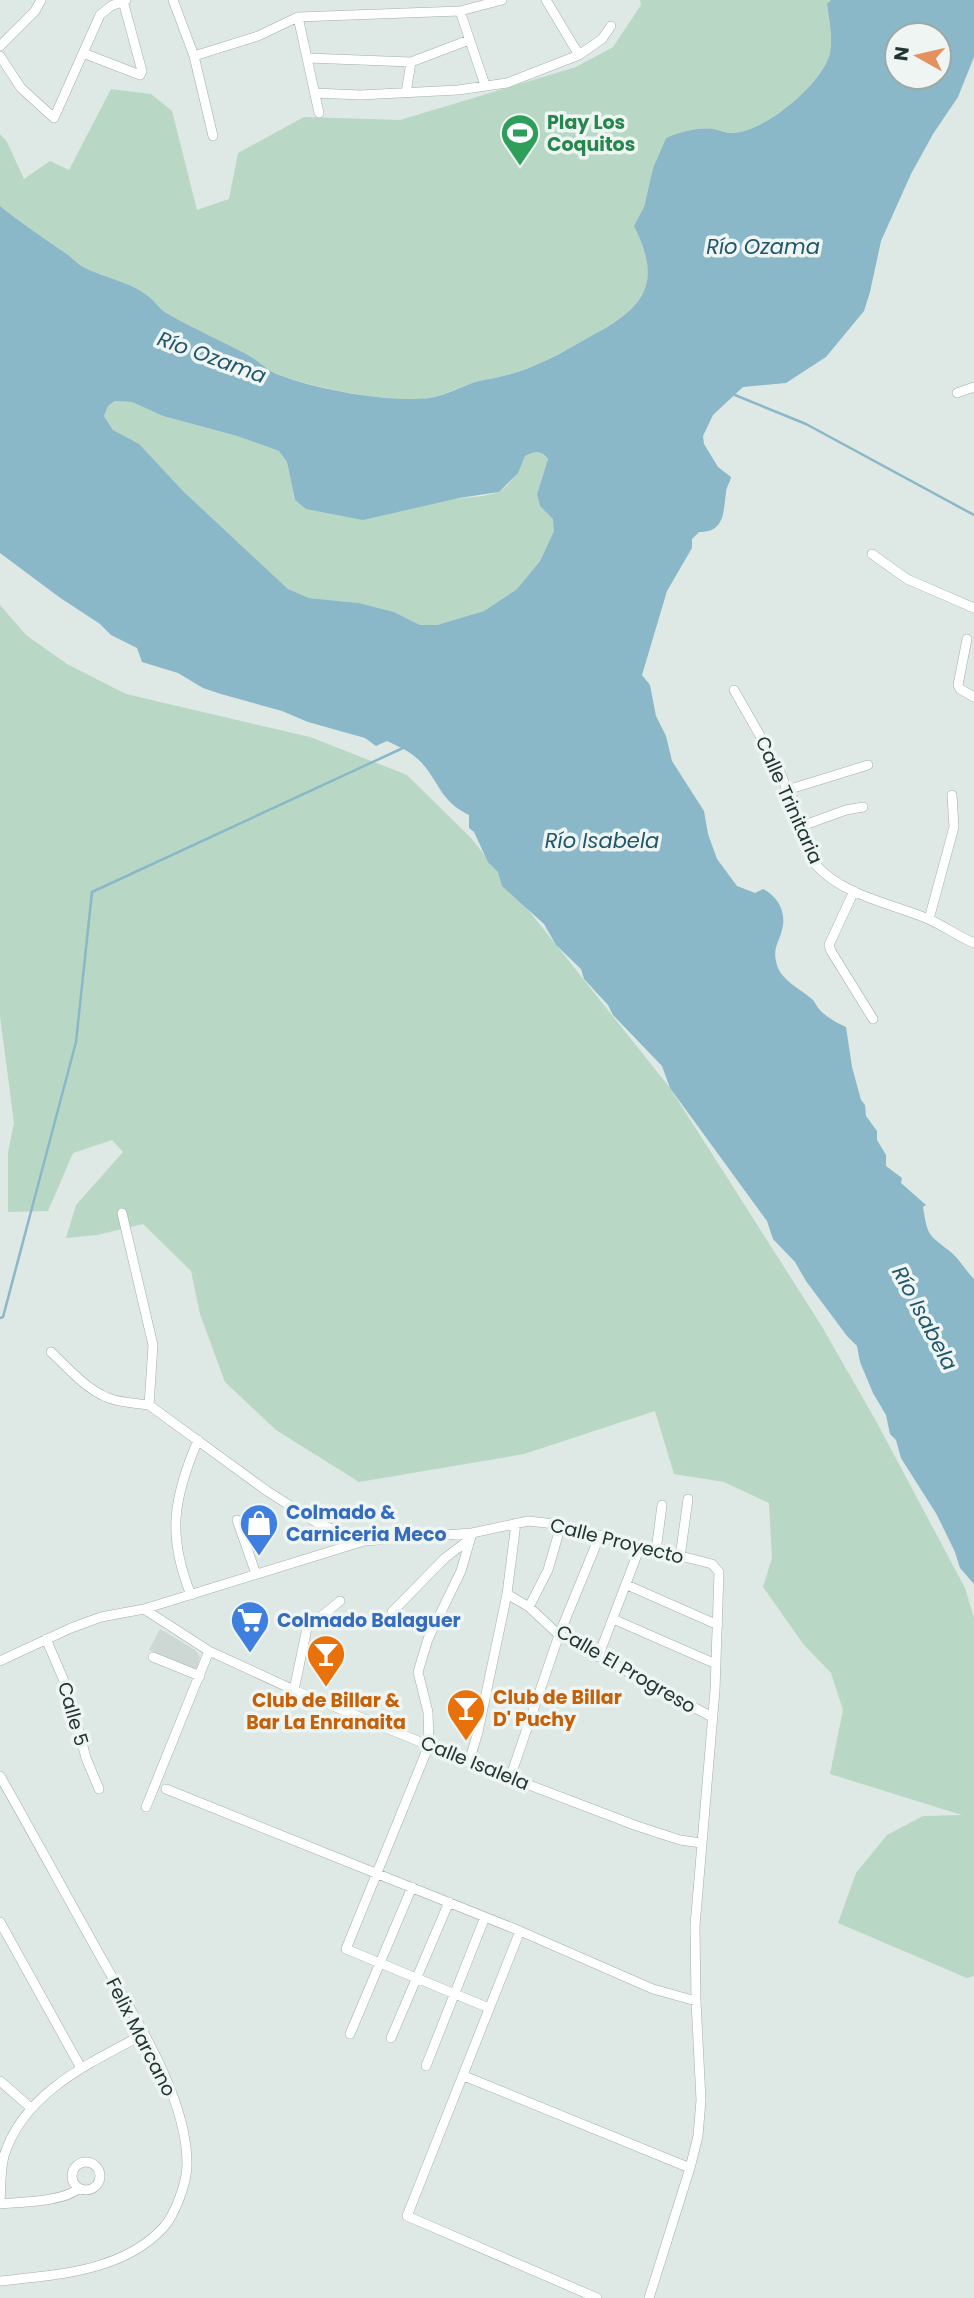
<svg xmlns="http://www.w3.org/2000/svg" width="974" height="2298" font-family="Poppins,sans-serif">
<rect width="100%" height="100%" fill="#dee8e5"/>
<!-- built -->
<path fill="#cdd8d4" d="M 160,1629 L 195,1650 L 200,1657 L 197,1670 L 149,1650 Z"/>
<!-- green -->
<path fill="#b8d8c5" d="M 640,0 L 831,0 L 827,5 C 829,20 833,37 830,53 C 822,84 766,131 734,133 C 728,134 720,130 713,129 C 697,127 680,132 666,138 L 653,168 L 644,207 L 635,226 C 659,276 651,302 602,330 C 573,346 543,364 511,374 C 500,378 487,379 475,382 C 461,386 449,393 436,397 C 399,406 315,388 279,375 C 268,371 259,361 248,355 C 222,341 194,329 168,314 C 160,310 155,301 148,296 C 131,282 105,278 85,268 C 78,265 72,257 64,252 C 42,237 21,223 0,206 L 0,134 L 7,142 L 24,179 L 50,161 L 69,170 L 111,89 L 151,94 L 172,111 L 197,210 L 229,199 L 238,153 L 304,117 L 400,120 L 576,67 L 613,47 L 641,5 Z
M 116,401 L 132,402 L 163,416 L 237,436 L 279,451 L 287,462 L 295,500 C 328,500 481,504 500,491 C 513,482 520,469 525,456 C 535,451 540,450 548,459 L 537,494 L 540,506 L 554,519 L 554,531 L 540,561 L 517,589 L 484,611 L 437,625 L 420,625 L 394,612 L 359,603 L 309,598 L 288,589 L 183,491 L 139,445 L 113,430 L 104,416 L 108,406 Z
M 0,605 L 26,635 L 67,664 L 126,694 L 310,737 L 407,775 L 471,838 L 670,1088 L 821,1325 L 876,1421 L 965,1588 L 974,1618 L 974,1976 L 967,1978 L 838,1923 L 856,1873 L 887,1835 L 923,1816 L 962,1815 L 830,1774 L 843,1710 L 831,1673 L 804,1645 L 763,1587 L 772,1558 L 769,1503 L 724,1482 L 674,1474 L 655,1411 L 524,1454 L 359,1482 L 276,1430 L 225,1382 L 200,1314 L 191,1271 L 143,1224 L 97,1235 L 66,1238 L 76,1205 L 123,1152 L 112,1140 L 73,1153 L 48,1211 L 8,1212 L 8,1152 L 14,1123 L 0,1016 Z"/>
<!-- water -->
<path fill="#8ab8c9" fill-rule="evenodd" d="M 831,0 L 974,0 L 974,57 L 958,97 L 933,134 L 911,174 L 881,241 L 870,292 L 864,311 L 826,357 L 786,383 L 743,387 L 713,415 L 703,436 L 704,444 L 718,467 L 731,477 C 730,483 726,487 726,493 C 723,513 725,532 699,532 L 692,539 L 692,548 L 667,591 L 642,675 L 650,685 L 656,716 L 666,736 L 672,761 L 704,811 L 708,834 L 717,859 L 737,886 L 755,893 L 763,889 C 778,896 787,913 782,930 C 779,942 773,948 776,961 C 779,980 800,988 813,1000 C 814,1001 818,1008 819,1009 C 826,1017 837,1023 846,1027 L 852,1067 L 861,1100 L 865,1105 L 866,1116 L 877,1131 L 877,1140 L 886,1155 L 886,1166 L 902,1178 L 901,1183 L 926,1205 L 923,1207 C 928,1239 929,1234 952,1253 C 960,1260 966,1271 974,1279 L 974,1584 L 960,1568 L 955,1552 L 937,1515 L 901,1458 L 896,1440 L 890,1434 L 886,1415 L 873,1393 L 860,1362 L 857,1346 L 847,1336 L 806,1281 L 795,1262 L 773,1239 L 767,1221 L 670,1088 L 662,1066 L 613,1015 L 608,1005 L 584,979 L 581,969 L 556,945 L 544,924 L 502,886 L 498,872 L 488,862 L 474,832 L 469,828 L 469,815 C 440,801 440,783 421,762 C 411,752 400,747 387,741 L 376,746 L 365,738 L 308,722 L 282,711 L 221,694 L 203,688 L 178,673 L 142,662 L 137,648 L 111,635 L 100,624 L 59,597 L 0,553 L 0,206 C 21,223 42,237 64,252 C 72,257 78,265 85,268 C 105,278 131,282 148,296 C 155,301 160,310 168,314 C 194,329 222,341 248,355 C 259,361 268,371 279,375 C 319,390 389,403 430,398 C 447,395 460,387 475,382 C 487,379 499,378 511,374 C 543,365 573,346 602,330 C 651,302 659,276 634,226 L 644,207 L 653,168 L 666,138 C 680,132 697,127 713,129 C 720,130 728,134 734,133 C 766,131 823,83 830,53 C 833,37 829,20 827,4 ZM 939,35 L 939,77 L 897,77 L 897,35 ZM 115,401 L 132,402 L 163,416 L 237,436 L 279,451 L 287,462 L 295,500 L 306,509 L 363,520 L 459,498 L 499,492 L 518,473 L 525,456 C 535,451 541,450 548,459 L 537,494 L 540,506 L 553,519 L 554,531 L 540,561 L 517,589 L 484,611 L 437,625 L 420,625 L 394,612 L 359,603 L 309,598 L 288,589 L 183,491 L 139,444 L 113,430 L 104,416 L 108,406 Z"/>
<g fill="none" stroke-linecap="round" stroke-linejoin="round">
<!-- stream -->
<path stroke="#8ab8c9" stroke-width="2.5" d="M 730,393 L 806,424 L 974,515
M 0,1318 L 3,1317 L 76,1042 L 92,892 L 403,748"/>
<!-- minor casing -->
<g stroke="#a2afac" stroke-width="10">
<path id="minor" d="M 173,0 L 194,56 L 213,136
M 546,0 L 579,55
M 460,11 L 485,85
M 298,17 L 319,113
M 0,46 L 35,11 L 41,0
M 83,53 L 140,75 L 142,71 L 123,1
M 0,56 L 21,88 L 54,118 L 100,15 L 111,6 L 126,0
M 194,56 L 258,36 L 298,17 L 460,11 L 502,0
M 308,58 L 411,62
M 315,93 L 360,95 L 458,90 L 507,83 L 579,55 L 602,39 L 611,26
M 406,93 L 411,62 L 469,40
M 957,393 L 974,387
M 872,554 L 907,579 L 974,608
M 967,639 L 958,685 L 960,689 L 974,697
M 734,690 L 779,769 L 815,864 C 842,895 889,903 926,918 C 943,925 957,936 974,943
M 787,790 L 868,765
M 799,827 L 846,810 L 863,807
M 854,891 L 829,945 L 831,951 L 873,1019
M 929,919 L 954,827 L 952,795
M 122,1213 L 153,1345 L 149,1405
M 51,1352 C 67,1367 85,1388 106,1397 C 119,1403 135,1403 149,1405
M 149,1405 L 267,1491 L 319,1524 L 364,1541
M 237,1520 L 256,1574
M 472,1533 L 461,1571 L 428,1639 L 418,1672 L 428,1712 L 429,1745 L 346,1949 L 489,2008
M 656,1551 L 662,1505
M 680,1557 L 688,1499
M 627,1585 L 718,1625
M 507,1594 L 529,1607 L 559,1635 L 712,1717
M 191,1595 C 167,1535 173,1499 198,1440
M 529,1607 L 548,1570 L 561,1525
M 144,1609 L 209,1651 L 294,1690 L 469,1762 L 637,1826 L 680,1840 L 701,1843
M 392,1612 L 445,1558 L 470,1539
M 613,1619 L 716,1664
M 46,1639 L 68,1690 L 86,1758 L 99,1789
M 153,1657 L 200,1676
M 598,1657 L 640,1547
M 0,1661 L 71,1628 L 101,1617 L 144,1609 L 364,1541 L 472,1533 L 528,1521 L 555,1524 L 712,1564 L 719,1572 L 715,1690 L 695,1926 L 696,2001 L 701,2100 L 698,2136 L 690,2168 L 649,2298
M 294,1690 L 307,1628 L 340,1601
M 469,1762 L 478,1732 L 507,1594 L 516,1523
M 0,1776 C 33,1834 65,1893 98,1952 C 130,2010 188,2096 187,2165 C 187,2182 175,2215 163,2228 C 122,2272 55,2275 0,2281
M 510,1778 L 559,1635 L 600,1535
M 166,1789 L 520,1931 L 653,1989 L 696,2001
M 146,1807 L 209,1651
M 0,1922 L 81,2068
M 520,1931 L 407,2216 L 597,2298
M 350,2034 L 412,1887
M 391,2038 L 449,1902
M 426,2066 L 485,1917
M 464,2076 L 690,2168
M 0,2081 L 31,2108
M72 2176a14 14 0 1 1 28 0a14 14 0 1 1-28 0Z
M 0,2204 C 1,2188 0,2171 4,2156 C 24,2092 90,2063 144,2034
M 0,2204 C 20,2202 64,2202 79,2188"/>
</g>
<!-- minor -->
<use href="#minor" stroke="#fff" stroke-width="9"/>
</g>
<!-- icons -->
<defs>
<g id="stadium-pin" transform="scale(2.0125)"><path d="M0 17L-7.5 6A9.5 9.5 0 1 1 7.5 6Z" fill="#2e9e5b" stroke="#eef5f3"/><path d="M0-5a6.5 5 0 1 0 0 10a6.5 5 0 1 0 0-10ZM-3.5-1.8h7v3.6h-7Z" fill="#fff"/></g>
<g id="shop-pin" transform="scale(2.0125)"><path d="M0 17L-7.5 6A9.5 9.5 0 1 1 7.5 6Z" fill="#3f7fe0" stroke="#eef5f3"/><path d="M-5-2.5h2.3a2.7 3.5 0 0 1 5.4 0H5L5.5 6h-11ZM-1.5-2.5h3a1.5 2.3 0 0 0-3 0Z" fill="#fff"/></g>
<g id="supermarket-pin" transform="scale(2.0125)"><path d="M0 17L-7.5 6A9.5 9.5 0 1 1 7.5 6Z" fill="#3f7fe0" stroke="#eef5f3"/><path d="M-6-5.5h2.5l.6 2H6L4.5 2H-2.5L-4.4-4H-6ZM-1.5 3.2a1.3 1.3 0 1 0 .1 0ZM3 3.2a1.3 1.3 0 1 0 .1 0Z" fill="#fff"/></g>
<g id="bar-pin" transform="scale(2.0125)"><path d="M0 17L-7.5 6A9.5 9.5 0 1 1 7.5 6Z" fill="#e8710a" stroke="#eef5f3"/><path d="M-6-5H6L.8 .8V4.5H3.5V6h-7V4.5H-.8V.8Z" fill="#fff"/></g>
</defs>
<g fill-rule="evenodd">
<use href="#stadium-pin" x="520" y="133"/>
<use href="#shop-pin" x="259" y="1523"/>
<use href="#supermarket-pin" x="250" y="1620"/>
<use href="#bar-pin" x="326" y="1654"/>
<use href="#bar-pin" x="466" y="1708"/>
</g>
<g text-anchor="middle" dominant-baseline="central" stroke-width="7" stroke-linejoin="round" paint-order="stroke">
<!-- leisure labels -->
<g font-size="19" font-weight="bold" fill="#27864d" stroke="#eef5f3" text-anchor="start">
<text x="547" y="122">Play Los<tspan x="547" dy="22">Coquitos</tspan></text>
</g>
<!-- street labels -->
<g font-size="19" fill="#213633" stroke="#eef5f3">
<text transform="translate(789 800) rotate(66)">Calle Trinitaria</text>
<text transform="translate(617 1541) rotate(14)">Calle Proyecto</text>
<text transform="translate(626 1669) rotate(30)">Calle El Progreso</text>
<text transform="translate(73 1714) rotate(74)">Calle 5</text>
<text transform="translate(475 1763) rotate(22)">Calle Isalela</text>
<text transform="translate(141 2037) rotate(63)">Felix Marcano</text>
</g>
<!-- shop labels -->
<g font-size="19" font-weight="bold" fill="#366cbe" stroke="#eef5f3" text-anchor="start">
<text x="286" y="1512">Colmado &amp;<tspan x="286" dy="22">Carniceria Meco</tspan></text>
<text x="277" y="1620">Colmado Balaguer</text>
</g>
<!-- food labels -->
<g font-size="19" font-weight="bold" fill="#c56008" stroke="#eef5f3" text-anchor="start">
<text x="493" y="1697">Club de Billar<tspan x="493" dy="22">D' Puchy</tspan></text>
<text x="326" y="1700" text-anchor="middle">Club de Billar &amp;<tspan x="326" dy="22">Bar La Enranaita</tspan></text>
</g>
<!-- water labels -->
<g font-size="21" font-style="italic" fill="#21576c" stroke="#eef5f3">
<text x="763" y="246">Río Ozama</text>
<text transform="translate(212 357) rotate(20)">Río Ozama</text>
<text x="602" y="840">Río Isabela</text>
<text transform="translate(925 1318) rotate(62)">Río Isabela</text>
</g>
</g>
<!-- north arrow -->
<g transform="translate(918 56) rotate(278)"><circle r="33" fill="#eef5f3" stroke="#9ca9a6" stroke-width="2"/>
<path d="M0-5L12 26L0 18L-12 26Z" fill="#e5905f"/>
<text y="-10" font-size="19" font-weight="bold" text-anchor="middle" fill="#213633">N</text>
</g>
</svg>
